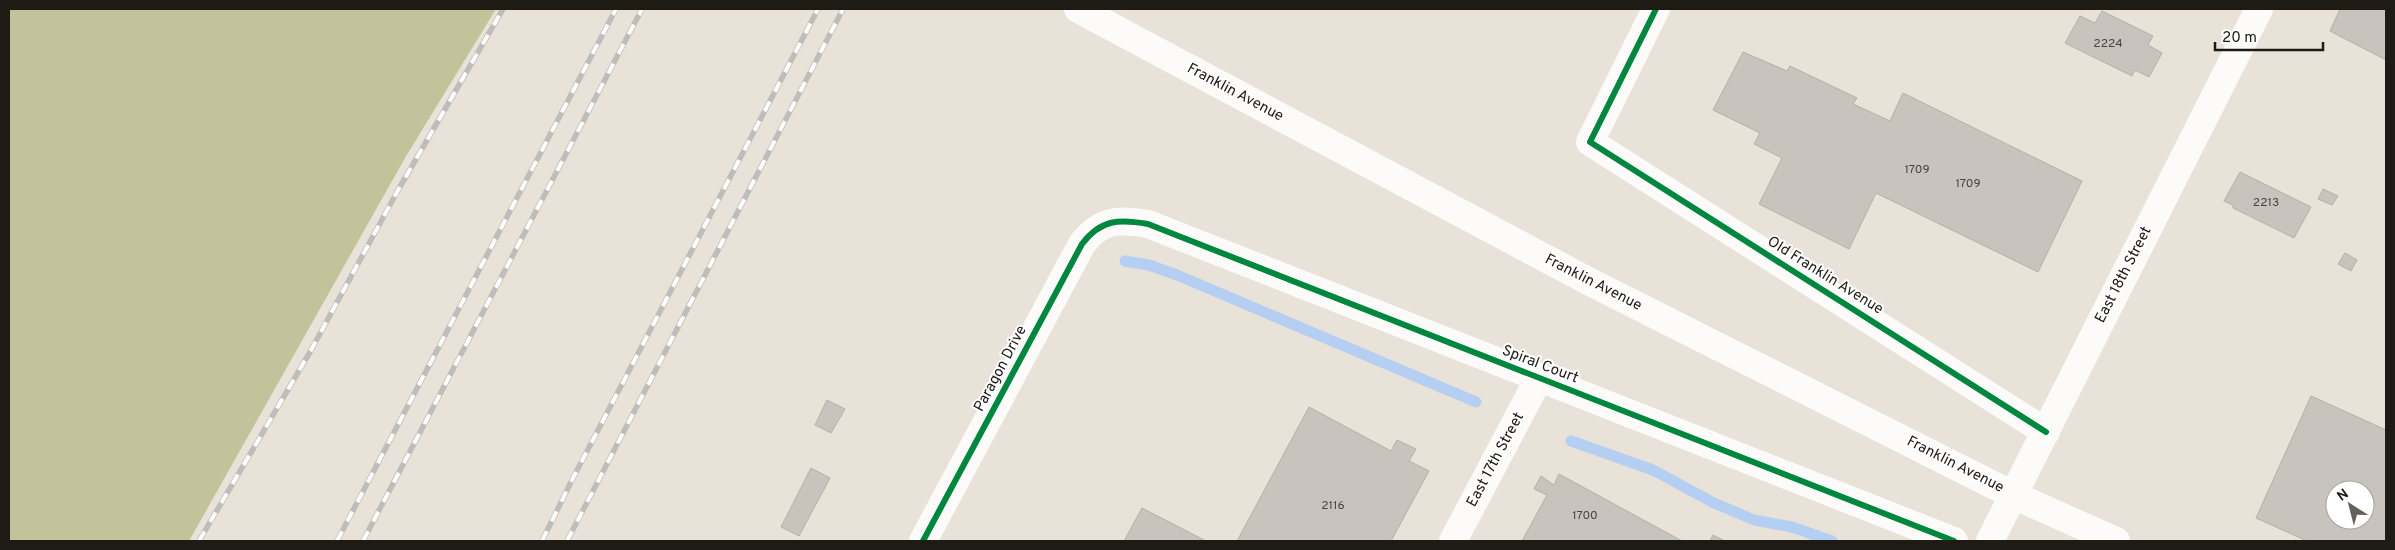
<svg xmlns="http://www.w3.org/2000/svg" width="2395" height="550" font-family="Overpass,sans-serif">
<rect width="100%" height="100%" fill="#e8e2d8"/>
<!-- forest -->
<path fill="#c2c39a" d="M 9,9 L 496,9 L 405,158 L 189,541 L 9,541 Z"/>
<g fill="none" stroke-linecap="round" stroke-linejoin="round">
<!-- stream -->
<path stroke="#b5cff3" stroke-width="11" d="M 1125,261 L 1149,265 L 1177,275 L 1476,402
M 1571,441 L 1653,470 L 1714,503 L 1754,520 L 1792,527 L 1832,541"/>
</g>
<!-- building -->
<path fill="#c8c3bc" stroke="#b4afa7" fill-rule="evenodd" d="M 2340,9 L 2386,9 L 2386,60 L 2330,31 Z
M 2102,11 L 2153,36 L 2148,45 L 2162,53 L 2149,77 L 2135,70 L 2132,76 L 2065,43 L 2080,16 L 2095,23 Z
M 1743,52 L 1787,71 L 1790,66 L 1857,98 L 1853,104 L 1890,121 L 1903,93 L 2082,181 L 2038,272 L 1876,193 L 1849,249 L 1759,204 L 1782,158 L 1754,144 L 1760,133 L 1713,110 Z
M 2240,172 L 2311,207 L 2294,238 L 2233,208 L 2233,205 L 2224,201 Z
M 2323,189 L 2338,196 L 2332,205 L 2318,199 Z
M 2345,253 L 2357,260 L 2351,271 L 2338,264 Z
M 2311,396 L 2386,430 L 2386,541 L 2307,541 L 2256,518 ZM 2335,490 L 2365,490 L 2365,520 L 2335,520 Z
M 827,400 L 845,409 L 831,433 L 815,425 Z
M 1309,407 L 1391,451 L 1397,440 L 1416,449 L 1409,461 L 1429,471 L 1391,541 L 1237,541 Z
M 811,468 L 830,478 L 799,536 L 781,527 Z
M 1559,474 L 1682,541 L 1522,541 L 1547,495 L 1534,489 L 1541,476 L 1554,485 Z
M 1142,508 L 1206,541 L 1124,541 Z
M 1713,535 L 1725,541 L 1710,541 Z"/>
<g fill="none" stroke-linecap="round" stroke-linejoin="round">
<!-- minor -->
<path stroke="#fcfbf9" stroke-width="28" d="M 1656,9 L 1590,142 L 2046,432
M 923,541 L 1082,244 C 1101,219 1119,219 1148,224 L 1954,541
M 1453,541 L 1539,378
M 1990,541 L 2259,9"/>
<!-- tertiary -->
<path stroke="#fcfbf9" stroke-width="28" d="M 1078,9 L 1590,282 L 2013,495 L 2116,541"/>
<!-- rail casing -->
<g stroke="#bebdba" stroke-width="5.5">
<path id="rail" d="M 199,541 L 310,352 L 397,192 L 503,9
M 337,541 L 616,9
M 363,541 L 642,9
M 542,541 L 573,478 L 818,9
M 567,541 L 843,9"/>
</g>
<!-- rail -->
<use href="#rail" stroke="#fff" stroke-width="4" stroke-dasharray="11" stroke-linecap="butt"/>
<!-- cycleway casing -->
<g stroke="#fff" stroke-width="9">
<path id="cycleway" d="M 1656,9 L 1590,142 L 2046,432
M 923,541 L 1082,244 C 1101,219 1119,219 1148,224 L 1954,541"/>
</g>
<!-- cycleway -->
<use href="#cycleway" stroke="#00873e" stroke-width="6"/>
</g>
<g text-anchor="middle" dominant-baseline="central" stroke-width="4" stroke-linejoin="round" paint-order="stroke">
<!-- number labels -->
<g font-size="12" fill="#48443e">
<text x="2108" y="44">2224</text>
<text x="1917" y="170">1709</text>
<text x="1968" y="184">1709</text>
<text x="2266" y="203">2213</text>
<text x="1333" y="506">2116</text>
<text x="1585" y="516">1700</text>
</g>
<!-- street labels -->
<g font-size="15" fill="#1e1a14" stroke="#fff">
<text transform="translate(1235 93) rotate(28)">Franklin Avenue</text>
<text transform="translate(2124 275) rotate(-63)">East 18th Street</text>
<text transform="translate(1825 276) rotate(32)">Old Franklin Avenue</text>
<text transform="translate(1593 283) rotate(27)">Franklin Avenue</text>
<text transform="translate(1540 365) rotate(21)">Spiral Court</text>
<text transform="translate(1001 369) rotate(-62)">Paragon Drive</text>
<text transform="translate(1496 460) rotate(-62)">East 17th Street</text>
<text transform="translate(1955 465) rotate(27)">Franklin Avenue</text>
</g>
</g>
<!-- border -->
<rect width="2395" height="550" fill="none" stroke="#1e1a14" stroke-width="20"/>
<!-- north arrow -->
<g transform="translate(2350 505) rotate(324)"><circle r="24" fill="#ffffff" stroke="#a5a3a1"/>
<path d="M0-4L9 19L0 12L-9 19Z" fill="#656059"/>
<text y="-8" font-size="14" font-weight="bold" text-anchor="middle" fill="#1e1a14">N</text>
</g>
<!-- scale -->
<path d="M2215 42v8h108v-8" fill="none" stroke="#1e1a14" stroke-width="2.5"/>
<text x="2222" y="42" font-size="15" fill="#1e1a14" stroke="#ffffff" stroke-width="4" paint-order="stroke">20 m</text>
</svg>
